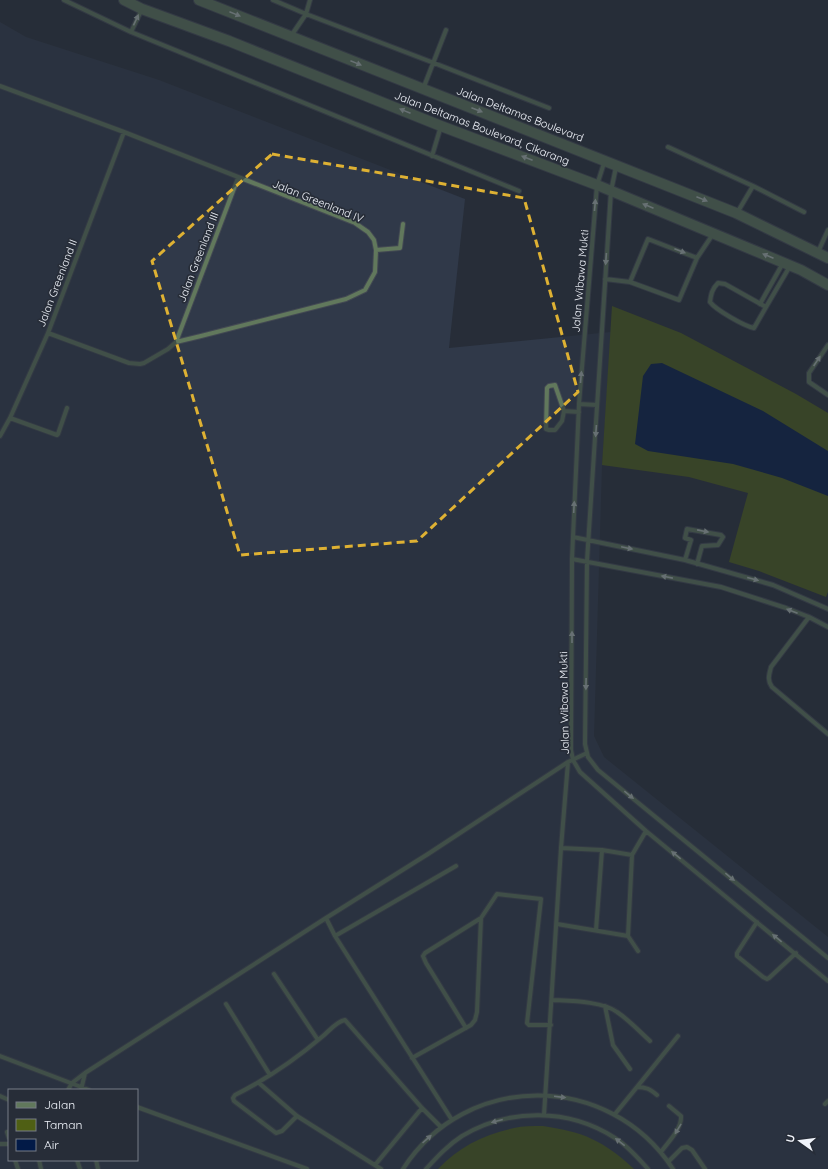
<svg xmlns="http://www.w3.org/2000/svg" width="828" height="1169" font-family="Quicksand,sans-serif">
<rect width="100%" height="100%" fill="#272d38"/>
<!-- built -->
<path fill="#303949" fill-rule="evenodd" d="M 0,22 L 26,37 L 159,80 L 465,199 L 449,348 L 611,332 L 602,465 L 594,736 L 604,757 L 828,937 L 828,1169 L 0,1169 ZM 9,1090 L 137,1090 L 137,1160 L 9,1160 Z"/>
<!-- green -->
<path fill="#4f5f14" d="M 612,306 L 681,333 L 796,394 L 828,413 L 828,592 L 826,597 L 759,571 L 729,562 L 748,493 L 689,477 L 602,465 Z
M 543,1126 C 583,1132 603,1140 634,1169 L 438,1169 C 458,1147 485,1134 514,1128 C 523,1126 533,1126 543,1126 Z"/>
<!-- water -->
<path fill="#021a47" d="M 662,363 L 763,411 L 828,451 L 828,496 L 782,478 L 733,464 L 648,451 L 635,444 L 643,376 L 651,364 Z"/>
<g fill="none" stroke-linecap="round" stroke-linejoin="round">
<!-- service casing -->
<g stroke="#434953" stroke-width="6">
<path id="service" d="M 64,0 L 131,32 L 519,191
M 273,0 L 306,14 L 434,63 L 549,108
M 131,32 L 142,9
M 291,36 L 306,14 L 310,0
M 0,86 L 124,132 L 355,223 L 368,232 L 374,240 L 376,250 L 375,272 L 365,290 L 346,299 L 201,336 L 176,342 L 168,349 L 144,363 L 140,364 L 129,363 L 48,333
M 423,89 L 446,30
M 668,147 L 753,186 L 737,213
M 432,156 L 441,126
M 605,160 L 597,185 L 579,404 L 572,559 L 571,750 L 573,760 L 580,772 L 646,831 L 828,981
M 616,167 L 611,191 L 587,561 L 585,744 L 588,757 L 598,770 L 828,958
M 753,186 L 804,212
M 376,250 L 400,248 L 403,224
M 818,252 L 828,230
M 697,258 L 713,234
M 605,279 L 630,282 L 679,300 L 697,258 L 648,239 L 630,282
M 718,283 L 725,284 L 766,307 L 754,328 C 744,326 716,310 710,302 C 711,294 712,289 718,283 Z
M 760,304 L 783,263
M 766,307 L 790,266
M 176,342 L 238,178
M 828,345 L 809,373 L 809,382 L 828,395
M 579,404 L 597,405
M 564,411 L 555,385 L 549,386 L 547,388 L 546,429 L 549,430 L 555,430 L 562,421 L 564,411 L 579,412
M 10,418 L 57,435 L 58,434 L 67,408
M 0,436 L 10,418 L 48,333 L 124,132
M 573,537 L 685,560 L 773,585 L 828,609
M 572,559 L 721,587 L 786,608 L 809,617 L 828,627
M 685,560 L 691,540 L 685,538 L 687,529 L 721,535 L 723,537 L 718,545 L 702,546 L 697,564
M 809,617 L 771,667 C 769,675 767,680 772,687 L 828,734
M 561,848 L 602,850 L 632,855
M 326,918 L 335,936 L 452,1120
M 757,922 L 737,953 L 737,956 L 763,977 L 767,979 L 769,978 L 796,953
M 557,924 L 628,936 L 632,855 L 646,831
M 596,930 L 602,850
M 335,936 L 456,866
M 628,936 L 638,951
M 274,974 L 318,1040
M 552,1000 C 570,1001 602,1001 617,1012 C 629,1020 639,1031 650,1041
M 226,1004 L 270,1075
M 605,1006 L 613,1045 L 630,1069
M 466,1028 L 426,963 L 423,956 L 425,953 L 481,918 L 497,894 L 541,899 L 527,1023 L 529,1025 L 551,1025
M 0,1056 L 89,1090
M 412,1058 L 471,1025 L 475,1020 L 477,1012 L 481,918
M 259,1083 L 297,1116 L 381,1169
M 637,1087 L 678,1036
M 68,1090 L 72,1083 L 85,1073 L 326,918 L 428,854 L 568,762 L 587,753
M 81,1090 L 85,1073
M 0,1096 L 9,1100
M 825,1104 L 828,1101
M 137,1107 L 307,1169
M 615,1114 L 637,1087 C 646,1087 650,1089 657,1095
M 544,1115 L 561,848 L 568,762
M 297,1116 L 282,1131 L 276,1133 L 234,1101 L 233,1098 L 235,1095 C 267,1079 296,1059 323,1036 C 329,1031 337,1021 345,1020 L 422,1108 L 441,1127
M 7,1132 L 9,1138
M 0,1144 L 9,1144
M 661,1152 C 668,1142 682,1129 681,1116 L 669,1106
M 15,1160 L 18,1169
M 39,1160 L 41,1169
M 77,1160 L 80,1169
M 96,1160 L 98,1169
M 668,1162 L 682,1148 L 687,1147 L 692,1150 L 705,1169
M 375,1165 L 422,1108
M 403,1169 C 466,1071 609,1071 673,1169
M 426,1169 C 437,1157 448,1145 462,1136 C 509,1108 569,1108 615,1138 C 628,1146 638,1158 648,1169"/>
</g>
<!-- tertiary casing -->
<g stroke="#434953" stroke-width="12">
<path id="tertiary" d="M 124,0 L 142,9 L 229,41 L 441,126 L 597,185 L 801,270 L 828,285
M 199,0 L 736,213 L 828,258"/>
</g>
<!-- service -->
<use href="#service" stroke="#61785c" stroke-width="4"/>
<!-- tertiary -->
<use href="#tertiary" stroke="#61785c" stroke-width="10"/>
</g>
<!-- one-way arrows -->
<defs><path id="oneway-solid" d="M-6-.8H1V-3.2L6.5 0L1 3.2V.8H-6Z"/></defs>
<g fill="#b7c2bb">
<use href="#oneway-solid" transform="translate(235 14) rotate(22)"/>
<use href="#oneway-solid" transform="translate(136 20) rotate(-65)"/>
<use href="#oneway-solid" transform="translate(356 63) rotate(22)"/>
<use href="#oneway-solid" transform="translate(477 110) rotate(21)"/>
<use href="#oneway-solid" transform="translate(405 111) rotate(-158)"/>
<use href="#oneway-solid" transform="translate(527 158) rotate(-159)"/>
<use href="#oneway-solid" transform="translate(702 199) rotate(22)"/>
<use href="#oneway-solid" transform="translate(595 205) rotate(-85)"/>
<use href="#oneway-solid" transform="translate(648 206) rotate(-157)"/>
<use href="#oneway-solid" transform="translate(680 251) rotate(21)"/>
<use href="#oneway-solid" transform="translate(768 256) rotate(-157)"/>
<use href="#oneway-solid" transform="translate(606 259) rotate(94)"/>
<use href="#oneway-solid" transform="translate(817 361) rotate(-56)"/>
<use href="#oneway-solid" transform="translate(581 377) rotate(-85)"/>
<use href="#oneway-solid" transform="translate(596 431) rotate(94)"/>
<use href="#oneway-solid" transform="translate(574 507) rotate(-87)"/>
<use href="#oneway-solid" transform="translate(703 531) rotate(11)"/>
<use href="#oneway-solid" transform="translate(627 548) rotate(12)"/>
<use href="#oneway-solid" transform="translate(667 577) rotate(-169)"/>
<use href="#oneway-solid" transform="translate(753 579) rotate(15)"/>
<use href="#oneway-solid" transform="translate(792 611) rotate(-159)"/>
<use href="#oneway-solid" transform="translate(572 637) rotate(-90)"/>
<use href="#oneway-solid" transform="translate(586 684) rotate(91)"/>
<use href="#oneway-solid" transform="translate(629 795) rotate(39)"/>
<use href="#oneway-solid" transform="translate(676 855) rotate(-141)"/>
<use href="#oneway-solid" transform="translate(730 877) rotate(39)"/>
<use href="#oneway-solid" transform="translate(777 938) rotate(-141)"/>
<use href="#oneway-solid" transform="translate(560 1097) rotate(7)"/>
<use href="#oneway-solid" transform="translate(497 1121) rotate(165)"/>
<use href="#oneway-solid" transform="translate(678 1129) rotate(121)"/>
<use href="#oneway-solid" transform="translate(427 1139) rotate(-42)"/>
<use href="#oneway-solid" transform="translate(620 1142) rotate(-142)"/>
</g>
<!-- marked area -->
<path d="M0 0H828V1169H0ZM 272,154 L 524,198 L 578,392 L 417,541 L 240,555 L 152,261 Z" fill="#272d38" fill-opacity=".55" fill-rule="evenodd"/>
<path fill="none" stroke="#deb133" stroke-width="3" stroke-dasharray="8 5" stroke-linejoin="round" d="M 272,154 L 524,198 L 578,392 L 417,541 L 240,555 L 152,261 Z"/>
<g text-anchor="middle" dominant-baseline="central" stroke-width="3.5" stroke-linejoin="round" paint-order="stroke">
<!-- street labels -->
<g font-size="11" fill="#f0f4fb" stroke="#272d38">
<text transform="translate(520 114) rotate(21)">Jalan Deltamas Boulevard</text>
<text transform="translate(482 128) rotate(21)">Jalan Deltamas Boulevard, Cikarang</text>
<text transform="translate(318 201) rotate(22)">Jalan Greenland IV</text>
<text transform="translate(198 257) rotate(-69)">Jalan Greenland III</text>
<text transform="translate(580 281) rotate(-85)">Jalan Wibawa Mukti</text>
<text transform="translate(57 283) rotate(-69)">Jalan Greenland II</text>
<text transform="translate(564 703) rotate(-91)">Jalan Wibawa Mukti</text>
</g>
</g>
<!-- legend -->
<rect x="8" y="1089" width="130" height="72" fill="#272d38" stroke="#777d86"/>
<rect x="16" y="1102" width="20" height="6" fill="#61785c" stroke="#777d86"/>
<text x="44" y="1109" font-size="12" fill="#f0f4fb">Jalan</text>
<rect x="16" y="1119" width="20" height="12" fill="#4f5f14" stroke="#777d86"/>
<text x="44" y="1129" font-size="12" fill="#f0f4fb">Taman</text>
<rect x="16" y="1139" width="20" height="12" fill="#021a47" stroke="#777d86"/>
<text x="44" y="1149" font-size="12" fill="#f0f4fb">Air</text>
<!-- north arrow -->
<g transform="translate(800 1141) rotate(284)" stroke="#272d38" stroke-width="3" paint-order="stroke">
<path d="M0-3L7 15L0 10L-7 15Z" fill="#f0f4fb"/>
<text y="-6" font-size="11" font-weight="bold" text-anchor="middle" fill="#f0f4fb">U</text>
</g>
</svg>
